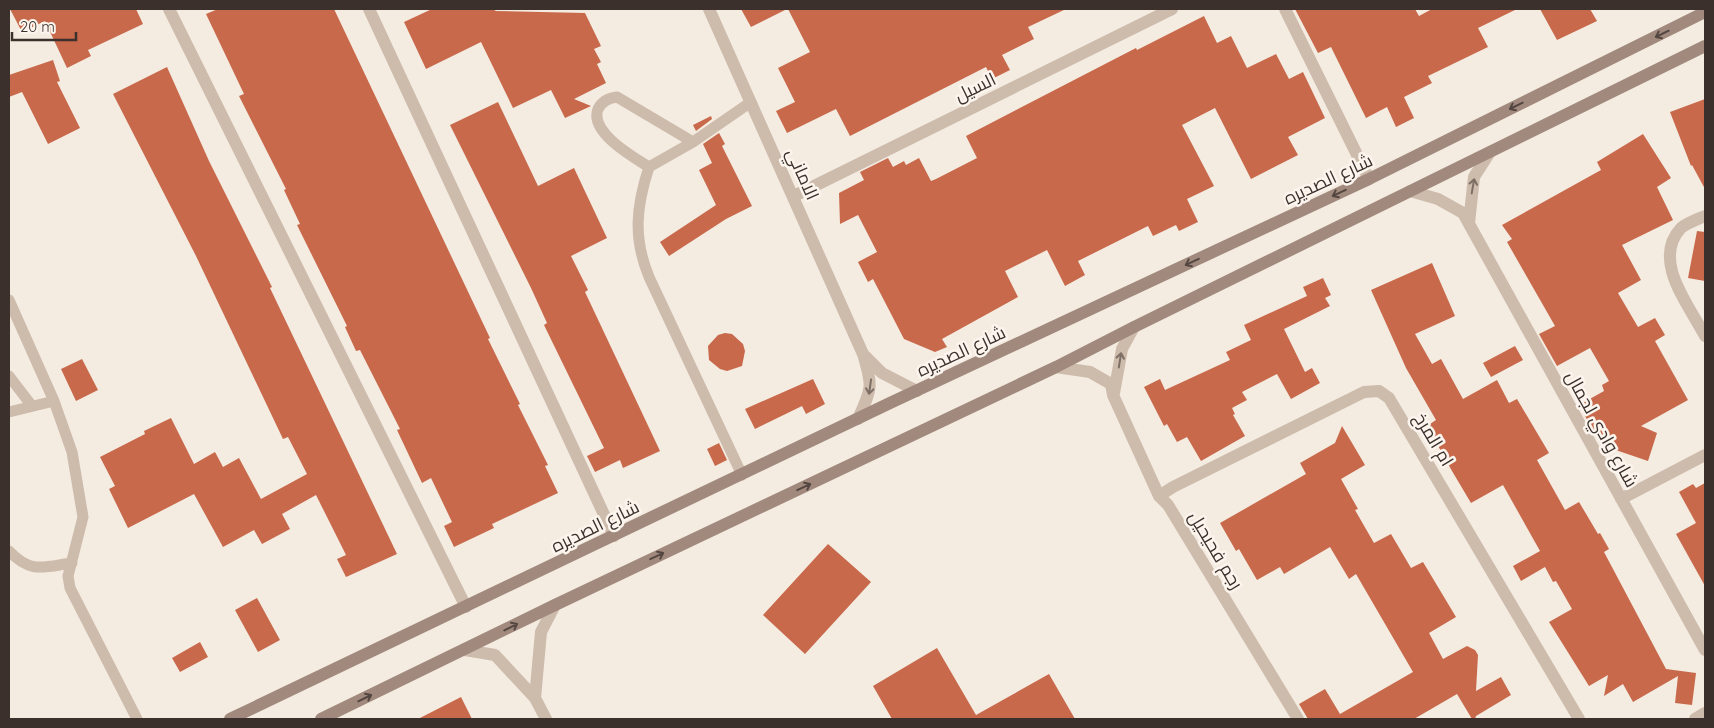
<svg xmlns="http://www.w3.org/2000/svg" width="1714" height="728" font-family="Quicksand,Cairo,sans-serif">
<rect width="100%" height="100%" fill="#f4ebe1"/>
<!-- building -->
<path fill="#c8694b" d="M 10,9 L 136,9 L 143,24 L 88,50 L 91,56 L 67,68 L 45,21 L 22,32 Z
M 218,9 L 334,9 L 490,338 L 488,339 L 520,404 L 518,405 L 548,465 L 545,466 L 558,493 L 492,524 L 494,528 L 454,547 L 444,526 L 452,522 L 431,478 L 422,483 L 397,430 L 400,429 L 360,350 L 356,351 L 345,327 L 347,326 L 297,225 L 300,224 L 284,190 L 286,189 L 239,96 L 244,94 L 206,14 Z
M 432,9 L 498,9 L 494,11 L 585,13 L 601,46 L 594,49 L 601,62 L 597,64 L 606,83 L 574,99 L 591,106 L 565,118 L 551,90 L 513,108 L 481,42 L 426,69 L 404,22 Z
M 741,9 L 787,9 L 751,27 Z
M 788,9 L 1066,9 L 1028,27 L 1034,39 L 1002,55 L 1010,70 L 992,79 L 986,67 L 850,136 L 836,109 L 787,133 L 776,111 L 795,102 L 778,68 L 810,52 Z
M 1295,9 L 1415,9 L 1419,16 L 1432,9 L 1517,9 L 1478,28 L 1488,47 L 1428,76 L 1432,83 L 1404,97 L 1414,118 L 1396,127 L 1387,107 L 1366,118 L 1331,47 L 1318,53 Z
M 1540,9 L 1590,9 L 1597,21 L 1557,40 Z
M 1204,16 L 1217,43 L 1231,36 L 1247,68 L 1276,54 L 1289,79 L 1303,72 L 1325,118 L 1288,137 L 1298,155 L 1251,179 L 1215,108 L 1182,125 L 1214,186 L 1187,199 L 1198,222 L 1179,231 L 1176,225 L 1153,236 L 1148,226 L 1078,261 L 1085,275 L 1065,286 L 1047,250 L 1005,271 L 1018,297 L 942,339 L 947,347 L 935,352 L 904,339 L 873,279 L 868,282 L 858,262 L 877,252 L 858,215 L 840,224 L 839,193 L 864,180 L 860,172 L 888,158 L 893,167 L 904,161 L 906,165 L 919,158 L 931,181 L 936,179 L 977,158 L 966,136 L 1136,48 L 1137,50 Z
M 53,60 L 60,81 L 57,82 L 80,128 L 48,144 L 22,92 L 9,97 L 9,75 Z
M 167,67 L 209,161 L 272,287 L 270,288 L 397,554 L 346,577 L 337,559 L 346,555 L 316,495 L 282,514 L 290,529 L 262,544 L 254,530 L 223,547 L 194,494 L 128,528 L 109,489 L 115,486 L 100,457 L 145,434 L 144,431 L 171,418 L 194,464 L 215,452 L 223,467 L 239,458 L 261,499 L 307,474 L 288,437 L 283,439 L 196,256 L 113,94 Z
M 1705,99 L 1705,189 L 1692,165 L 1691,166 L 1670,112 Z
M 498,102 L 538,186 L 574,168 L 607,238 L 571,256 L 588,290 L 585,292 L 660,451 L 623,468 L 620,460 L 595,472 L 587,456 L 604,448 L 544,325 L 547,323 L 531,288 L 450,125 Z
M 711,116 L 712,119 L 696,131 L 693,125 Z
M 719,133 L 725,144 L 722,146 L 752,206 L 726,219 L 669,256 L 660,242 L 716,205 L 699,170 L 712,163 L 703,144 Z
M 1643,134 L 1671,178 L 1657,187 L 1673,220 L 1622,245 L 1641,280 L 1618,293 L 1638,327 L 1655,318 L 1665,335 L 1655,341 L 1688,400 L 1641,426 L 1657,433 L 1648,461 L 1601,445 L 1579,405 L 1604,391 L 1602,385 L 1609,381 L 1590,348 L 1557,366 L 1539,334 L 1555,326 L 1507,242 L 1512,239 L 1502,225 L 1601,170 L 1597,162 Z
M 1697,231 L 1705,232 L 1705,281 L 1688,278 Z
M 1432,263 L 1455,316 L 1415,334 L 1432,364 L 1441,359 L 1463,399 L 1497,380 L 1509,403 L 1517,399 L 1549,453 L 1537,460 L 1565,510 L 1579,502 L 1598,534 L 1600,533 L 1609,549 L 1604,552 L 1666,669 L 1696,673 L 1692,705 L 1675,703 L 1678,676 L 1633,702 L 1623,684 L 1604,696 L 1608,675 L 1589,686 L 1549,622 L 1572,609 L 1556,581 L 1553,582 L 1545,567 L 1521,581 L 1513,566 L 1540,551 L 1503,485 L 1471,503 L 1452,471 L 1427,426 L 1436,420 L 1406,368 L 1371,290 Z
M 1323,278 L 1331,295 L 1325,298 L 1330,306 L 1284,329 L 1305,372 L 1312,368 L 1320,383 L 1291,399 L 1277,374 L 1242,392 L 1247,400 L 1232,408 L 1235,414 L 1233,415 L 1245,436 L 1201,461 L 1187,437 L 1177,442 L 1167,424 L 1164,426 L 1144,387 L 1160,379 L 1165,390 L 1230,360 L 1226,352 L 1251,340 L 1244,325 L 1307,296 L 1303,287 Z
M 725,333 L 732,334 L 743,344 L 745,351 L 742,366 L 727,371 L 720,369 L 709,360 L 708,346 L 718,335 Z
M 1515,346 L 1523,360 L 1491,377 L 1483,363 Z
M 82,359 L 98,390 L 76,401 L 61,369 Z
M 813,379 L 825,404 L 806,414 L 802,406 L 755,429 L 745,409 Z
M 1342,426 L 1365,465 L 1341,479 L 1358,509 L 1355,510 L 1374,543 L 1391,534 L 1411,568 L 1423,562 L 1456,617 L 1429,633 L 1443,659 L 1467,646 L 1475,650 L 1478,655 L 1476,691 L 1501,677 L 1511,695 L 1476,716 L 1475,719 L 1472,719 L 1457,694 L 1414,719 L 1308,719 L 1299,704 L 1325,689 L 1340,714 L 1413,672 L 1356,574 L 1349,579 L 1330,547 L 1284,574 L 1280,567 L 1257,580 L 1239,549 L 1236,551 L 1220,523 L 1306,474 L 1300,463 L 1335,443 Z
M 719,443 L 727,460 L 715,466 L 707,449 Z
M 1705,483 L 1705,586 L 1676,534 L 1696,523 L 1679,492 L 1693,484 L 1696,488 Z
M 828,544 L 871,582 L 805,654 L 763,615 Z
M 257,598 L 280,640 L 258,652 L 235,610 Z
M 200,642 L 208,657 L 180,672 L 172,658 Z
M 937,648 L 976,715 L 1049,674 L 1075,719 L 892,719 L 873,686 Z
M 461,697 L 472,719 L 418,719 Z"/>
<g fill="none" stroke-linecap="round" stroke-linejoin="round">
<!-- service -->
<path stroke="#cdbbac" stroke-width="11" d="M 649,167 C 633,157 589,132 598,109 C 602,101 609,98 617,97 L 693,142
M 9,300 L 54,401 L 72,452 L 83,517 L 68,576 L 70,588 L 137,719
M 9,376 L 32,406
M 9,412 L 54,401
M 742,475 L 649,277 C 633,238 636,207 649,167 L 693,142 L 751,102
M 9,551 C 31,574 43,567 72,563"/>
<!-- pedestrian -->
<path stroke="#cdbbac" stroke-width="12" d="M 1285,9 L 1369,179"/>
<!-- minor -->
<path stroke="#cdbbac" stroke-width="12" d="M 169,9 L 466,607
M 369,9 L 614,536
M 709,9 L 863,354 C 873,387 872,388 858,419
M 1410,191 L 1438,199 L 1463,213 L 1705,650
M 794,196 L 1172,9
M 1705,216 C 1698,219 1687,223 1681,228 C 1651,260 1689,305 1705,336
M 1469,223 L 1474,177 L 1490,152
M 865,356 L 882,373 L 917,391
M 1056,367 L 1090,372 L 1111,384 L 1113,395 L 1159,496 L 1168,505 L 1298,719
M 1114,393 L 1122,349 L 1134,327
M 1159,496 L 1173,487 L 1364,392 L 1379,391 L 1389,398 L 1579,719
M 1621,499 L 1705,455
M 465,650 L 495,655 L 535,698 L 546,719
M 535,698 L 541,632 L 555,605
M 1695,719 L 1705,713"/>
<!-- secondary -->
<path stroke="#a18a7d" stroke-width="12" d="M 230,719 L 890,403 L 1369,179 L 1705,12
M 321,719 L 555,605 L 1056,367 L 1134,327 L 1705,46"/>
</g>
<!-- one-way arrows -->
<defs><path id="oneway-shaft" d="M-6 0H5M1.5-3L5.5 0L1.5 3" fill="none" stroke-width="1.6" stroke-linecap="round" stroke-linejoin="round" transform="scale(1.25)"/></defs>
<g stroke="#544640">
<use href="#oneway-shaft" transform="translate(1662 34) rotate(154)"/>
<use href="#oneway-shaft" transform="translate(1516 106) rotate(154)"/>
<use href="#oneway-shaft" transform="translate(1339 193) rotate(155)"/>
<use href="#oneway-shaft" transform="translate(1192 262) rotate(155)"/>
<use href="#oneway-shaft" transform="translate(804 487) rotate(-25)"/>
<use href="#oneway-shaft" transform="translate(657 556) rotate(-25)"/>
<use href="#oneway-shaft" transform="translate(511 627) rotate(-27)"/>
<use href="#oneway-shaft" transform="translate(365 698) rotate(-26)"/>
</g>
<g stroke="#7d6f65">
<use href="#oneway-shaft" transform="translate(1473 186) rotate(-80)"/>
<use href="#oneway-shaft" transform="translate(1120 360) rotate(-81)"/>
<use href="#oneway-shaft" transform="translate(870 387) rotate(98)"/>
</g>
<g text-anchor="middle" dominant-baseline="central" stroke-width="5" stroke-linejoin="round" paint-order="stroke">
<!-- street labels -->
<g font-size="18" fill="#3b302b" stroke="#fbf5ee">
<text transform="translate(975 87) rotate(-26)">السيل</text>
<text transform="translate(803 174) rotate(66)">الاماني</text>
<text transform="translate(1328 179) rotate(-25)">شارع الصديره</text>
<text transform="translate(961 351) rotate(-25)">شارع الصديره</text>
<text transform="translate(1602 429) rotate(61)">شارع وادي لجمال</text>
<text transform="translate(1434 439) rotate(59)">ام المرخ</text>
<text transform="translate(595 526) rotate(-26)">شارع الصديره</text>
<text transform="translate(1216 550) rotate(59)">رجم فحيحيل</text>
</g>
</g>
<!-- border -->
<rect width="1714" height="728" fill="none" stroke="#3b302b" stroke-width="20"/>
<!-- scale -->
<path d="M12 32v8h64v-8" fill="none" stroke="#3b302b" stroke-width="2.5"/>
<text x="20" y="32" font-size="15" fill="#3b302b" stroke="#fbf5ee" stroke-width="4" paint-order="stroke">20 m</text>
</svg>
